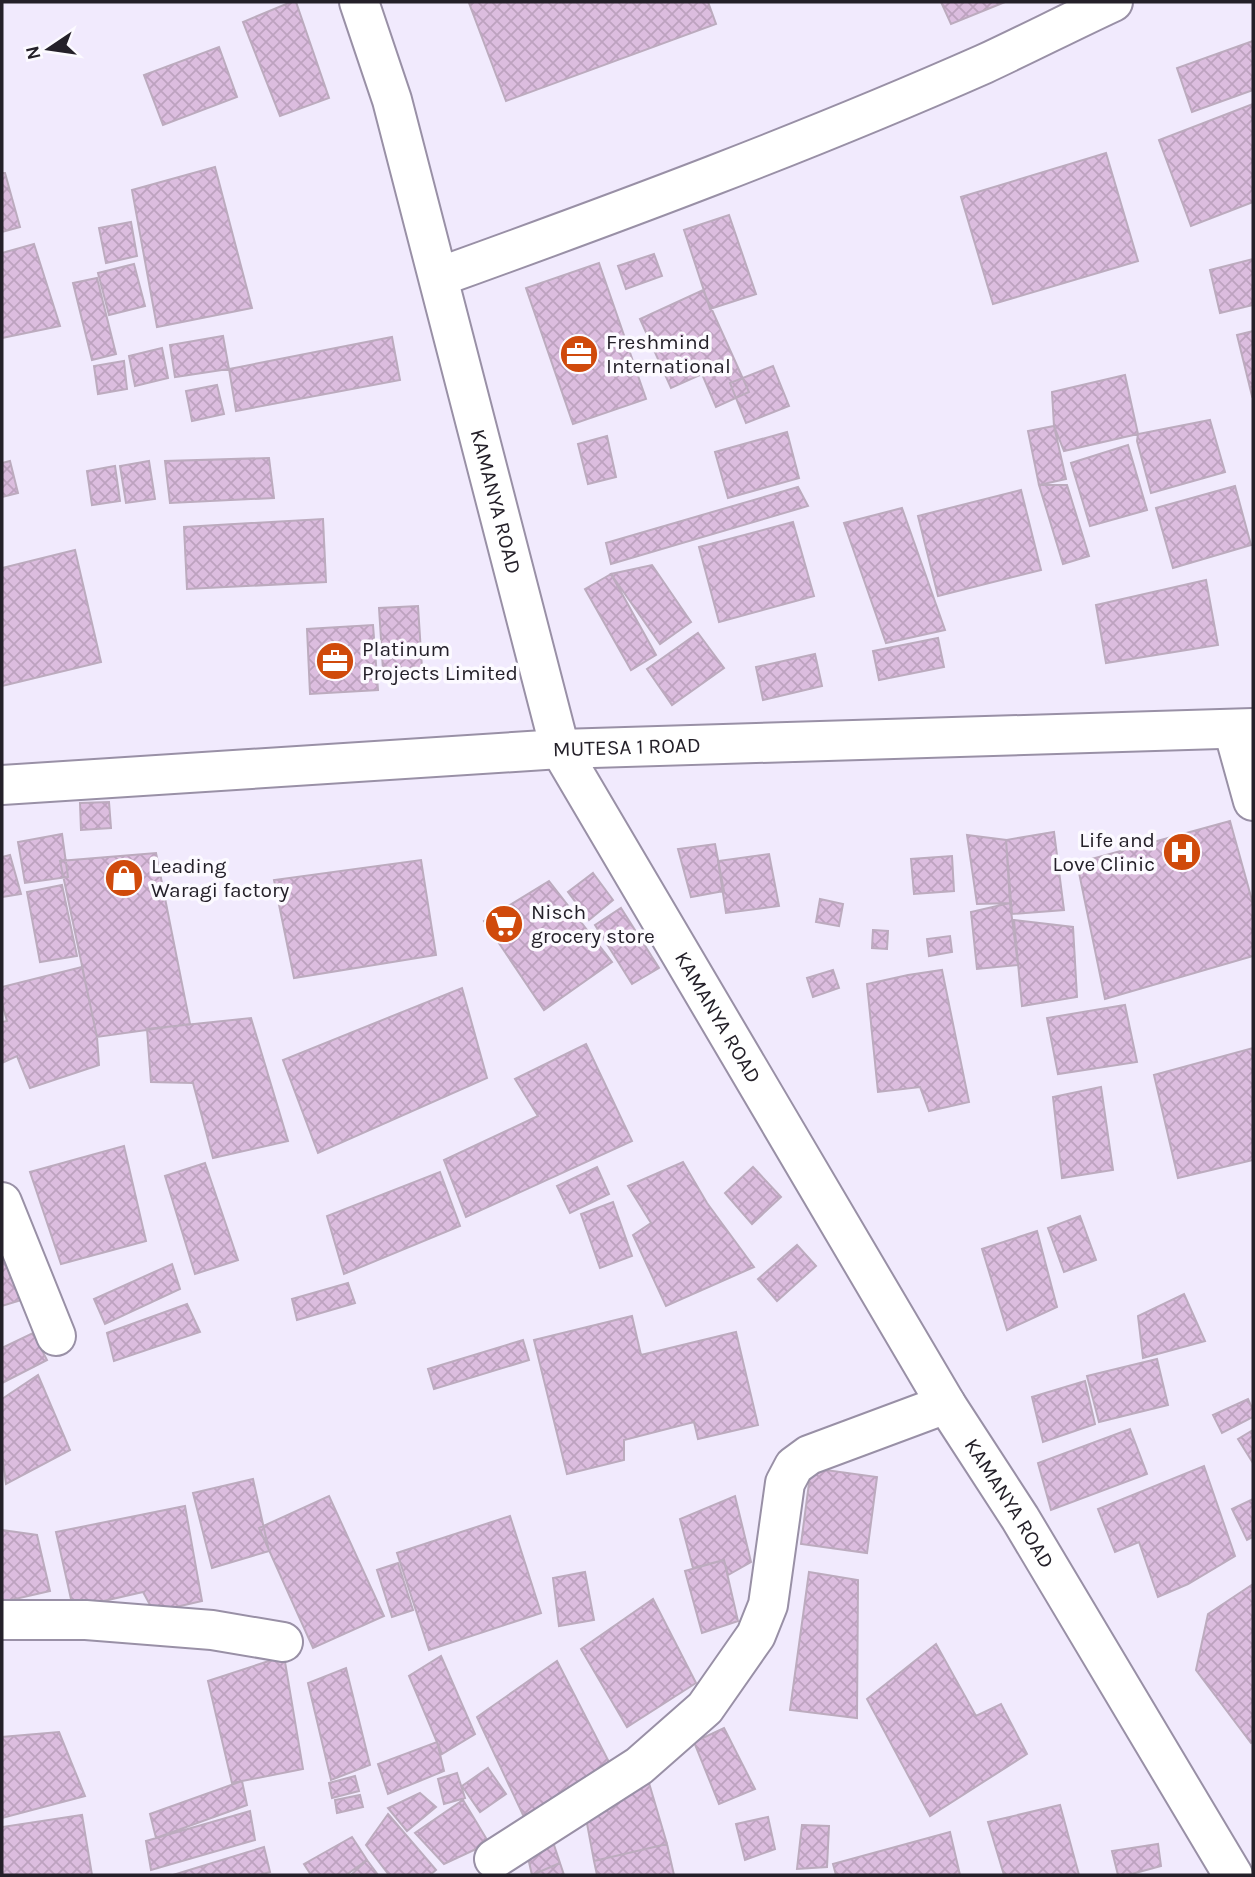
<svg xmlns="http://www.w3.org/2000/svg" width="1255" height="1877" font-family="Karla,sans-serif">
<defs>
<pattern id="building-cross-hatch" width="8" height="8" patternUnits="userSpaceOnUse" patternTransform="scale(1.75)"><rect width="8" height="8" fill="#dcbddf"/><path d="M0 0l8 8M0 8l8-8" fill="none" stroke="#bda2bf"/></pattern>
</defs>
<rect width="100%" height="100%" fill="#f1eafd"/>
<!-- building -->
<path fill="url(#building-cross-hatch)" stroke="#bcabbe" stroke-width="2" d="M 291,2 L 296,2 L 329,98 L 280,116 L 243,22 Z
M 473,2 L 708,2 L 716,24 L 506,101 L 469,3 Z
M 941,2 L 1005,2 L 951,24 Z
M 1253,41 L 1253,90 L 1192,112 L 1177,68 Z
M 219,47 L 237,97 L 163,125 L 144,75 Z
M 1253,104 L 1253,202 L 1191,226 L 1159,140 Z
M 1106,153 L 1138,261 L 993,304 L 961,197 Z
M 215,167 L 252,308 L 157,327 L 132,190 Z
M 2,173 L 5,173 L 20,227 L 2,232 Z
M 729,215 L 756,294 L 710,309 L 684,230 Z
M 131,222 L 137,256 L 106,263 L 99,228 Z
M 34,244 L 60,326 L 2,338 L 2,253 Z
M 654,254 L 662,276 L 626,289 L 618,266 Z
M 1253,259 L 1253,305 L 1220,313 L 1210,270 Z
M 599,263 L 646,399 L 573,424 L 526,288 Z
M 134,264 L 145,306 L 109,315 L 98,273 Z
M 97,278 L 116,354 L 92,360 L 73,283 Z
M 703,290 L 749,392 L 716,407 L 702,374 L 671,388 L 640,319 Z
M 1253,331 L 1253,395 L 1252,396 L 1237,335 Z
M 223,336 L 229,369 L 175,377 L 170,345 Z
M 392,337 L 400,380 L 236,411 L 229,369 Z
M 162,348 L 168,378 L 135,386 L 129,356 Z
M 124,361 L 127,389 L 98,394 L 94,366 Z
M 773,366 L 789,406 L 746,423 L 730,383 Z
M 1125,375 L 1138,434 L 1064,451 L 1054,426 L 1052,392 Z
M 217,385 L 224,414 L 192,421 L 186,391 Z
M 1210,420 L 1225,472 L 1151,493 L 1137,441 L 1138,434 Z
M 1054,426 L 1066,479 L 1039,485 L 1028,431 Z
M 787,432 L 799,478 L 728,498 L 715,452 Z
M 607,436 L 616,477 L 588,484 L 578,444 Z
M 1128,445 L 1147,510 L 1090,526 L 1071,463 Z
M 269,458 L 274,498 L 170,503 L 165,461 Z
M 10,461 L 18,493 L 2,497 L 2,463 Z
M 149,461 L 155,499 L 126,503 L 120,466 Z
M 115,466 L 120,501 L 92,505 L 87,471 Z
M 1039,485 L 1067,485 L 1089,556 L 1063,564 Z
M 1235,486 L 1251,545 L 1173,568 L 1156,508 Z
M 798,487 L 808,506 L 611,564 L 606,543 Z
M 1021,490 L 1041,570 L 938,596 L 918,516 Z
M 902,508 L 945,630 L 886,643 L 844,523 Z
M 323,519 L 326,582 L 187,589 L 184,527 Z
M 793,522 L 814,596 L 719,622 L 699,547 Z
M 75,550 L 101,662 L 2,686 L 2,568 Z
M 652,565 L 691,622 L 660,644 L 611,574 Z
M 611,574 L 656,655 L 631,670 L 585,589 Z
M 1206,580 L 1218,645 L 1106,663 L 1096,605 Z
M 418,606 L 422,668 L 383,670 L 379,608 Z
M 373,625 L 378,690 L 310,694 L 307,629 Z
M 698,633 L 724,668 L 672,705 L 647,669 Z
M 938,638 L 944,667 L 879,680 L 873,651 Z
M 815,654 L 822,686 L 763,700 L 756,667 Z
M 109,802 L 111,828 L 81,830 L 80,803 Z
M 1230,821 L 1253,904 L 1253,956 L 1105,999 L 1077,863 Z
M 1054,832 L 1064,910 L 1012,914 L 1006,840 Z
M 62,834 L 68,877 L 25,883 L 18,842 Z
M 967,835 L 1006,840 L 1010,903 L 977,904 Z
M 715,844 L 724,891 L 691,897 L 678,849 Z
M 156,853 L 190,1024 L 97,1037 L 60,861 Z
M 769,854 L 779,906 L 726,913 L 718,861 Z
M 10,855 L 21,894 L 2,897 L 2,857 Z
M 952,856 L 954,891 L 914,894 L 911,859 Z
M 421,860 L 436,955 L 294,978 L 274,880 Z
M 593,873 L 613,900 L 589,920 L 568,892 Z
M 549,881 L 612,962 L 544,1010 L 484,921 Z
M 62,885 L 77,956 L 40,962 L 27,892 Z
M 820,899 L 843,904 L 839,926 L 816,922 Z
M 1010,903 L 1018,965 L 977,969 L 971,912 Z
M 621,908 L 659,968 L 632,984 L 595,925 Z
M 1014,920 L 1073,927 L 1077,997 L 1022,1006 Z
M 873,930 L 888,931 L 887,949 L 872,948 Z
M 950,936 L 952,952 L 929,956 L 927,939 Z
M 82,967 L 97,1037 L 99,1065 L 30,1088 L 17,1056 L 2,1063 L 2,1022 L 7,1021 L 2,1003 L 2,987 Z
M 833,970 L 839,988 L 813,997 L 807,978 Z
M 942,970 L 969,1102 L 929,1111 L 920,1087 L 878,1092 L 867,984 L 908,975 Z
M 462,988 L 487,1078 L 318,1153 L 283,1060 Z
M 1125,1005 L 1137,1062 L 1058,1074 L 1047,1018 Z
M 251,1018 L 288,1141 L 213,1158 L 193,1083 L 151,1082 L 147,1029 Z
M 586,1044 L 632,1141 L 466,1217 L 444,1160 L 538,1116 L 515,1079 Z
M 1253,1048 L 1253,1160 L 1178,1178 L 1154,1075 Z
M 1101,1087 L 1113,1170 L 1062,1178 L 1053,1097 Z
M 124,1146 L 146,1241 L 61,1264 L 30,1172 Z
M 683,1162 L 707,1203 L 754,1267 L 666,1306 L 633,1235 L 651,1223 L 628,1186 Z
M 205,1163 L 238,1260 L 195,1274 L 165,1176 Z
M 597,1167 L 609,1194 L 570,1213 L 557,1186 Z
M 753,1167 L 781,1197 L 752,1224 L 725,1193 Z
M 440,1172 L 460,1226 L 344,1274 L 327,1216 Z
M 613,1202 L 632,1256 L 600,1268 L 581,1214 Z
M 1080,1216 L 1096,1260 L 1064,1272 L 1048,1228 Z
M 1037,1231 L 1057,1307 L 1007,1330 L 982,1249 Z
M 2,1243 L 21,1300 L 2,1306 Z
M 797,1245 L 816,1266 L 777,1301 L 758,1279 Z
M 172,1264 L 180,1289 L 105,1324 L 94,1299 Z
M 348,1283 L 355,1303 L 297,1320 L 292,1299 Z
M 1184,1294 L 1205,1341 L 1143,1358 L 1138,1316 Z
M 187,1304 L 200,1332 L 114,1361 L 107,1333 Z
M 632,1316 L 641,1355 L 736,1332 L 758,1425 L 698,1439 L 694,1422 L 624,1440 L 624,1460 L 567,1474 L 534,1340 Z
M 33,1333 L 47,1360 L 2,1383 L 2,1348 Z
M 523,1340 L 529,1360 L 434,1389 L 428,1369 Z
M 1157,1359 L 1168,1405 L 1099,1422 L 1087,1376 Z
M 38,1375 L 70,1450 L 6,1484 L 2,1454 L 2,1399 Z
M 1085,1381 L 1095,1424 L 1043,1442 L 1032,1397 Z
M 1248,1399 L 1253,1410 L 1253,1417 L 1222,1433 L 1213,1415 Z
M 1130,1429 L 1147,1474 L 1051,1510 L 1038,1463 Z
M 1253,1430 L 1253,1463 L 1238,1439 Z
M 1204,1466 L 1235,1556 L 1188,1584 L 1158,1597 L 1139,1542 L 1115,1552 L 1098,1509 Z
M 811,1468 L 877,1477 L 867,1553 L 801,1544 Z
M 253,1479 L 269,1551 L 212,1568 L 193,1493 Z
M 329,1496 L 384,1616 L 313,1648 L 259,1528 Z
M 735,1496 L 751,1562 L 728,1575 L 724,1560 L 693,1568 L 680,1519 Z
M 1253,1499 L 1253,1537 L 1247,1540 L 1232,1509 Z
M 185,1506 L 202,1601 L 154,1612 L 143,1592 L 73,1608 L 56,1532 Z
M 510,1516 L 541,1613 L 429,1650 L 397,1553 Z
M 2,1530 L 37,1535 L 50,1591 L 2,1602 Z
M 724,1560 L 738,1621 L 702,1633 L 685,1571 Z
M 398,1563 L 413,1610 L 392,1617 L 377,1570 Z
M 585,1572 L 594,1620 L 559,1626 L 553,1578 Z
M 809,1572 L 858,1580 L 857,1718 L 790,1710 Z
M 1253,1584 L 1253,1742 L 1251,1743 L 1196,1670 L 1208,1614 Z
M 653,1599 L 696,1683 L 627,1727 L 581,1649 Z
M 936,1644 L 976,1716 L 1001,1704 L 1027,1754 L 930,1816 L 867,1699 Z
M 284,1656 L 303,1769 L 232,1783 L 208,1681 Z
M 441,1656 L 475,1734 L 442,1754 L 409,1676 Z
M 557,1661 L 612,1768 L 531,1832 L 477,1717 Z
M 346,1668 L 370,1765 L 331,1780 L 308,1683 Z
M 724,1728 L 755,1789 L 719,1804 L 694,1742 Z
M 59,1732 L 85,1796 L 2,1818 L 2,1737 Z
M 437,1742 L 444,1771 L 388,1794 L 378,1764 Z
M 488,1768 L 506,1794 L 480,1812 L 462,1786 Z
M 457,1773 L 465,1798 L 444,1804 L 438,1779 Z
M 355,1776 L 359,1791 L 332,1798 L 329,1783 Z
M 242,1781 L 247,1805 L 156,1838 L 150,1814 Z
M 649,1783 L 667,1844 L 594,1861 L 583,1802 Z
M 420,1793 L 436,1807 L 407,1831 L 388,1808 Z
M 360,1795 L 363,1807 L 337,1813 L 335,1800 Z
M 463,1800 L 489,1843 L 444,1864 L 415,1833 Z
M 1060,1805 L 1079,1875 L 1004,1875 L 988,1822 Z
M 250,1811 L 255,1840 L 151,1870 L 146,1841 Z
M 388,1814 L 436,1870 L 430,1875 L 389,1875 L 366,1845 Z
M 82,1815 L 92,1875 L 2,1875 L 2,1827 Z
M 768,1817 L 775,1849 L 745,1860 L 736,1824 Z
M 802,1825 L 829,1826 L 827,1867 L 797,1869 Z
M 950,1832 L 960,1875 L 836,1875 L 833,1864 Z
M 352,1837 L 367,1860 L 346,1875 L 311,1875 L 304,1864 Z
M 552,1839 L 560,1863 L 532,1875 L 526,1849 Z
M 667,1844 L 674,1875 L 597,1875 L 594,1861 Z
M 1158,1844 L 1161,1866 L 1128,1875 L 1118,1875 L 1112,1851 Z
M 264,1847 L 270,1872 L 259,1875 L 173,1875 Z
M 367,1860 L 378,1875 L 351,1875 Z
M 560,1863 L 564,1875 L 532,1875 Z"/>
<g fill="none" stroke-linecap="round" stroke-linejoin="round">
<!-- minor casing -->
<g stroke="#9990a6" stroke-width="42">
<g id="minor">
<path d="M 439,277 C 622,211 805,143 984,64 C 1027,44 1070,22 1113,2"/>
<path d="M 1233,729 L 1253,801"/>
<path id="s1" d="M 2,785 L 560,749 L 1253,728"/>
<path d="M 2,1202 L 56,1336"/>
<path d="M 2,1620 L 86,1620 L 212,1630 L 283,1642"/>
<path d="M 494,1859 L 639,1766 L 705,1708 L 756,1635 L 768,1605 L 785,1483 L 794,1466 L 809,1455 L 946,1404"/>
</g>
</g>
<!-- tertiary casing -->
<g stroke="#9990a6" stroke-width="42">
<g id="tertiary">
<path id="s2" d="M 359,2 L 392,100 L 560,749 L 946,1404 L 1020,1518 L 1233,1875"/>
</g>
</g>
<!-- minor -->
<use href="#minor" stroke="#fff" stroke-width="38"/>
<!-- tertiary -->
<use href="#tertiary" stroke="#fff" stroke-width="38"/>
</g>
<!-- icons -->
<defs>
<g id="office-disc" transform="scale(2.0125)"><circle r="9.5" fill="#d04a0b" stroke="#fcfaff"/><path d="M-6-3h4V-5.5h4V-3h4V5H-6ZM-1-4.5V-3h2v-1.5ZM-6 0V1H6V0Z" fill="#fff"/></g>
<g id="hospital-disc" transform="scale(2.0125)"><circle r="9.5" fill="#d04a0b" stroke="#fcfaff"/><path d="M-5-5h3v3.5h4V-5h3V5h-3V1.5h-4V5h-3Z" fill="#fff"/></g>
<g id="shop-disc" transform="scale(2.0125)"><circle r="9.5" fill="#d04a0b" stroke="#fcfaff"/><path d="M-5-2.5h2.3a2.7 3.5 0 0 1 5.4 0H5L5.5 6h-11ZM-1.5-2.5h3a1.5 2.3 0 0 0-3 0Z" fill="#fff"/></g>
<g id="supermarket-disc" transform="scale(2.0125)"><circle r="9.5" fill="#d04a0b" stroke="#fcfaff"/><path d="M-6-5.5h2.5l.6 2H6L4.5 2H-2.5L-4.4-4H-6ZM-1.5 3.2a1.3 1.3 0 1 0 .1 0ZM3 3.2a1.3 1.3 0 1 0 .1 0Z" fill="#fff"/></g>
</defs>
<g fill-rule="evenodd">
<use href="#office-disc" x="579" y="354"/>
<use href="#office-disc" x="335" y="661"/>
<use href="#hospital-disc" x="1182" y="852"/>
<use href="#shop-disc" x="124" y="878"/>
<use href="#supermarket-disc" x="504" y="924"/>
</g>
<g text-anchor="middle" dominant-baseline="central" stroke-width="7" stroke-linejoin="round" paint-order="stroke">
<!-- poi labels -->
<g font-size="21" fill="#242029" stroke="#fcfaff" text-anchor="start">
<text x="606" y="342">Freshmind<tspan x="606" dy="24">International</tspan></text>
<text x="362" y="649">Platinum<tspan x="362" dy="24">Projects Limited</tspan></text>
<text x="1155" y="840" text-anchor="end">Life and<tspan x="1155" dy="24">Love Clinic</tspan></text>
<text x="151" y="866">Leading<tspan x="151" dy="24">Waragi factory</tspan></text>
<text x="531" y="912">Nisch<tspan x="531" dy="24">grocery store</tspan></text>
</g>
<!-- street labels -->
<g font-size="21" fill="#242029" stroke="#fcfaff">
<text stroke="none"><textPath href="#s2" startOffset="518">KAMANYA ROAD</textPath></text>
<text stroke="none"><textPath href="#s1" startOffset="626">MUTESA 1 ROAD</textPath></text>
<text stroke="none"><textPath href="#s2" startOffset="1085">KAMANYA ROAD</textPath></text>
<text stroke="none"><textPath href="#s2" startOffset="1652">KAMANYA ROAD</textPath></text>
</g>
</g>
<!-- border -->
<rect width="1255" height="1877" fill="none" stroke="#242029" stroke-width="7"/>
<!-- north arrow -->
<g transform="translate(49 49) rotate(257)" stroke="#fcfaff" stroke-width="5" paint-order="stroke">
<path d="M0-5L12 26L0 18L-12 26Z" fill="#242029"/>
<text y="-10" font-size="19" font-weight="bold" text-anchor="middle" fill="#242029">N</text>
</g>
</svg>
